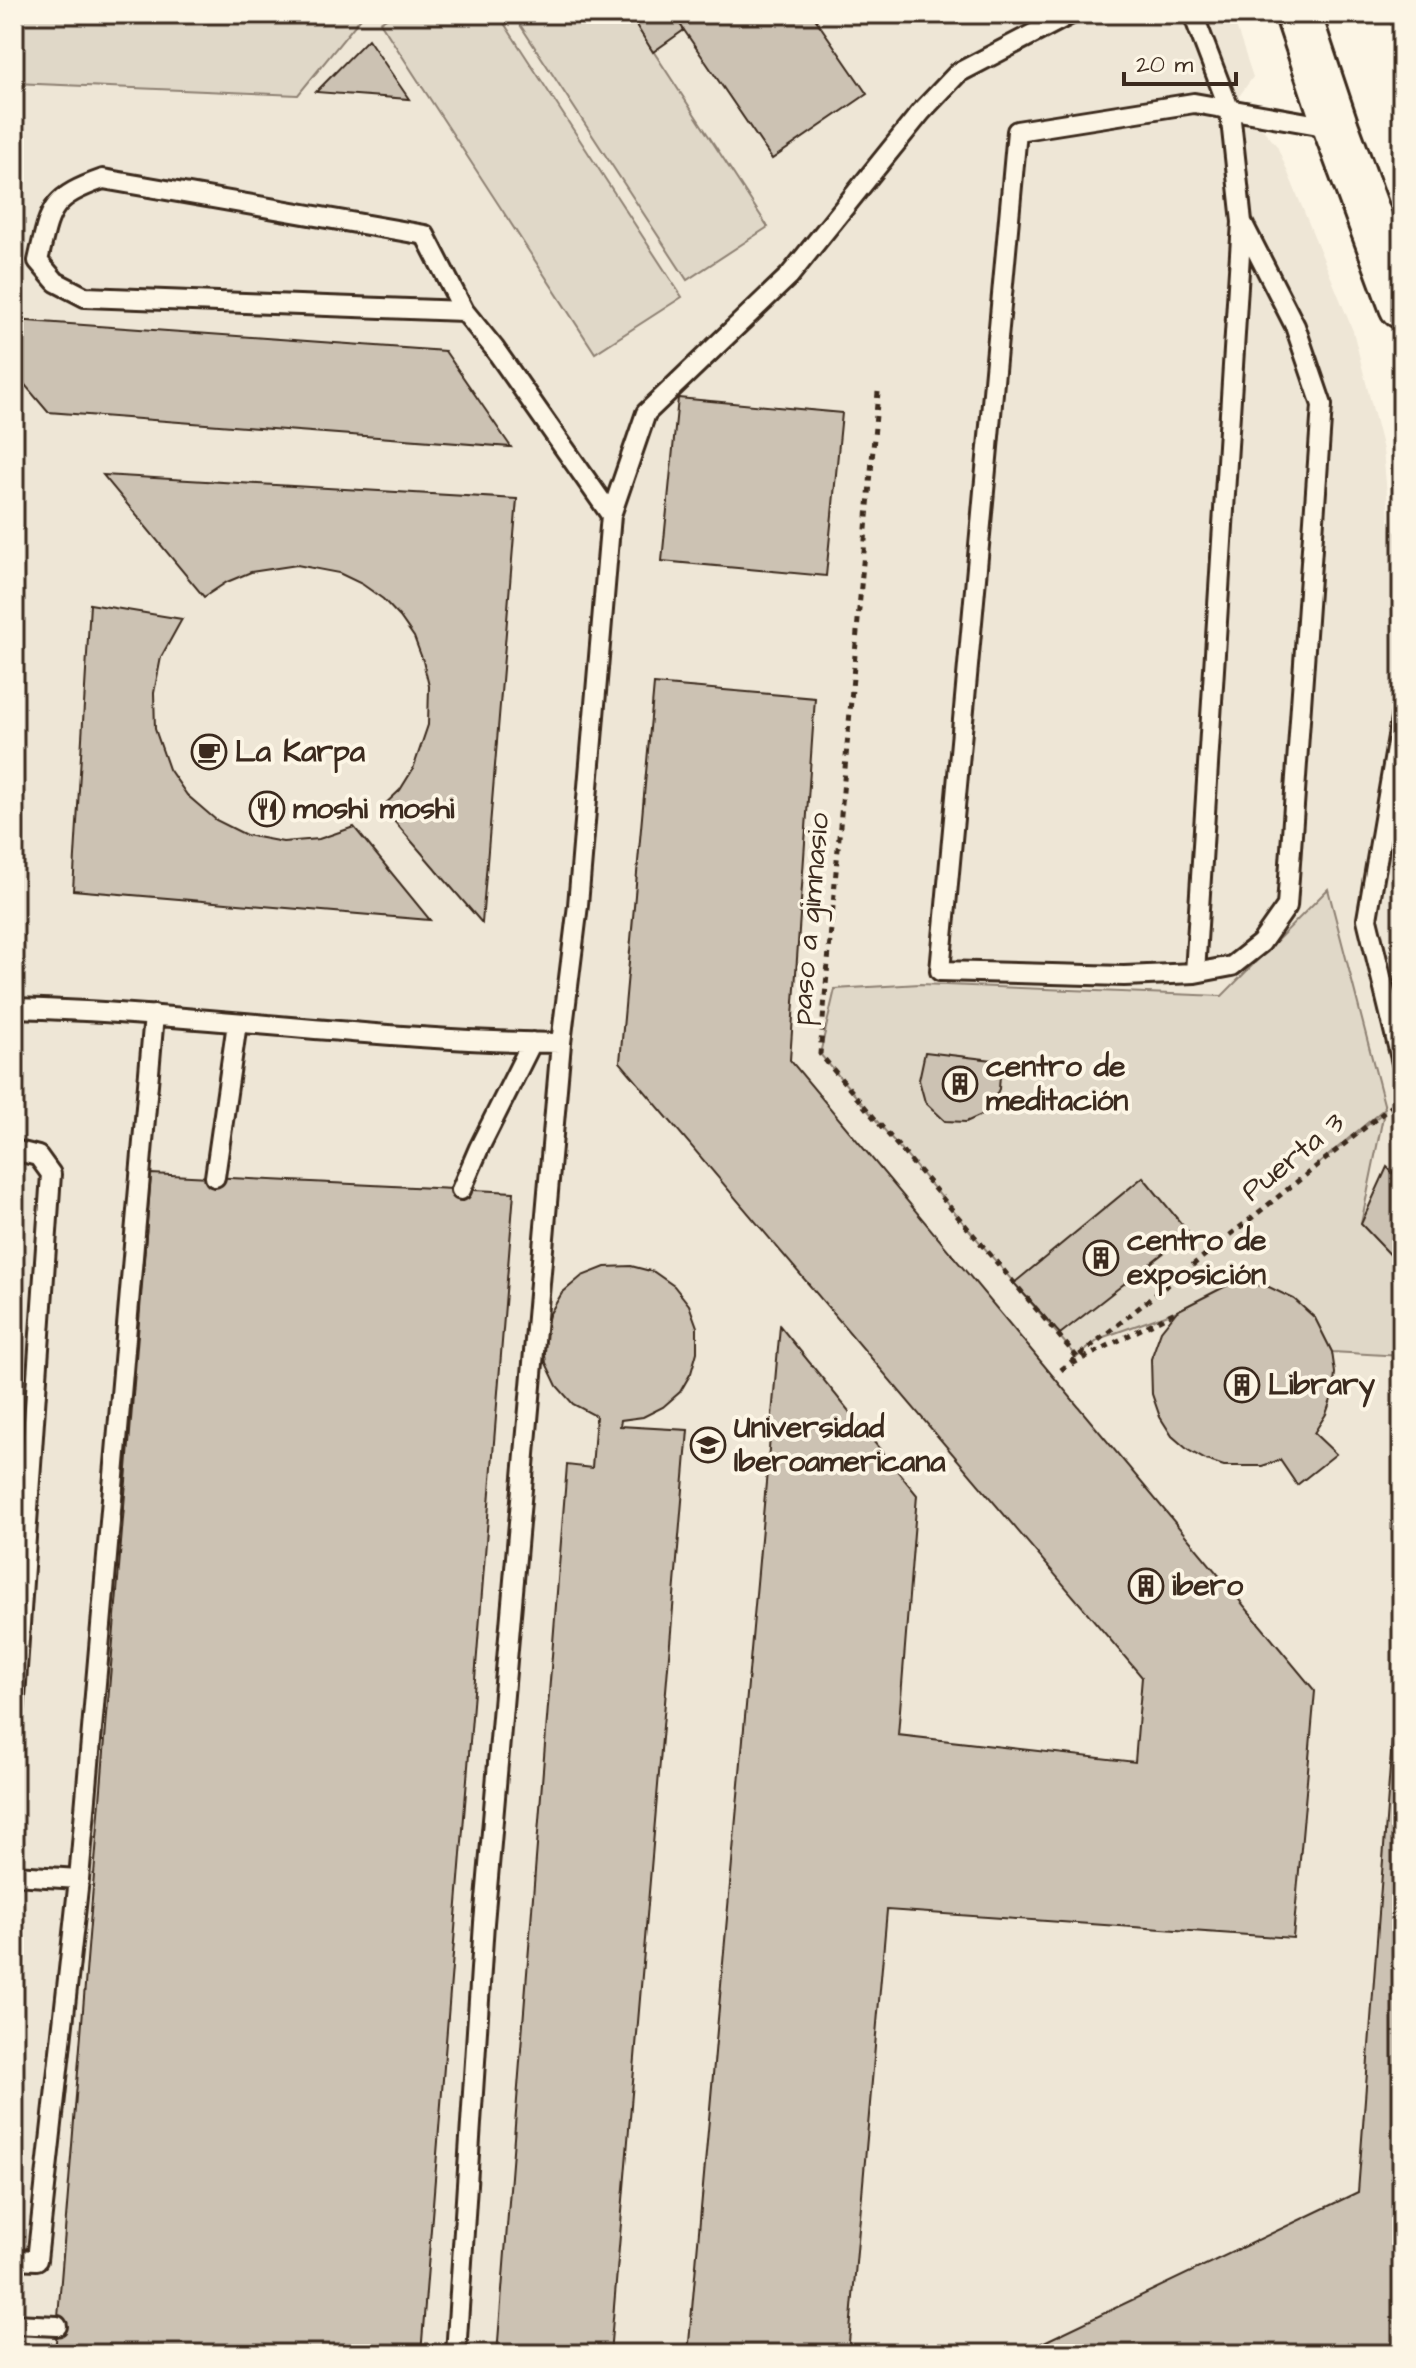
<svg xmlns="http://www.w3.org/2000/svg" width="1416" height="2368" font-family="'Architects Daughter',sans-serif">
<rect width="100%" height="100%" fill="#fcf5e5"/>
<filter id="ink" filterUnits="userSpaceOnUse"><feTurbulence type="fractalNoise" baseFrequency=".0125" numOctaves="2"/><feDisplacementMap in="SourceGraphic" scale="16" xChannelSelector="R" yChannelSelector="G"/><feConvolveMatrix kernelMatrix="1 2 1 2 8 2 1 2 1" color-interpolation-filters="sRGB"/></filter>
<g filter="url(#ink)">
<!-- built -->
<path fill="#eee6d6" d="M 14,14 L 1232,14 L 1253,77 L 1237,99 L 1277,146 L 1353,331 L 1383,450 L 1390,528 L 1402,536 L 1402,2354 L 14,2354 Z"/>
<!-- green -->
<path fill="#e0d8c8" stroke="#8e8173" stroke-width="2" d="M 14,14 L 364,14 L 298,95 L 14,83 Z
M 393,14 L 498,14 L 682,297 L 595,353 L 380,22 Z
M 513,14 L 629,14 L 768,227 L 687,280 Z
M 1328,889 L 1385,1108 L 1317,1165 L 1384,1112 L 1361,1224 L 1402,1267 L 1402,1356 L 1332,1352 L 1315,1318 L 1294,1299 L 1265,1287 L 1245,1283 L 1228,1285 L 1177,1311 L 1101,1338 L 1077,1357 L 820,1054 L 835,989 L 920,984 L 1222,996 Z"/>
<!-- building -->
<path fill="#ccc2b3" stroke="#3b2a1e" stroke-width="2" d="M 629,14 L 673,14 L 684,30 L 653,52 Z
M 673,14 L 812,14 L 867,94 L 772,159 Z
M 368,39 L 409,99 L 316,92 Z
M 14,320 L 445,351 L 511,447 L 48,412 L 14,372 Z
M 678,398 L 842,413 L 826,576 L 662,561 Z
M 103,475 L 517,499 L 482,923 L 382,807 L 400,790 L 413,769 L 428,725 L 429,686 L 423,661 L 414,637 L 400,617 L 383,599 L 362,584 L 339,573 L 297,565 L 251,572 L 227,582 L 204,597 Z
M 90,604 L 182,619 L 161,657 L 154,693 L 155,729 L 169,769 L 187,795 L 216,820 L 246,835 L 283,842 L 319,839 L 354,827 L 430,920 L 73,890 Z
M 654,684 L 815,698 L 790,1060 L 1315,1691 L 1293,1938 L 887,1910 L 848,2354 L 688,2354 L 780,1326 L 917,1495 L 898,1735 L 1135,1762 L 1142,1677 L 620,1062 Z
M 925,1052 L 1001,1061 L 999,1089 L 988,1112 L 966,1122 L 945,1121 L 925,1102 L 919,1080 Z
M 1387,1167 L 1402,1182 L 1402,1267 L 1361,1224 Z
M 151,1174 L 514,1192 L 421,2354 L 55,2354 Z
M 1143,1177 L 1189,1233 L 1060,1334 L 1014,1283 Z
M 631,1266 L 654,1272 L 674,1286 L 689,1305 L 697,1327 L 697,1352 L 691,1373 L 680,1392 L 663,1407 L 643,1417 L 621,1420 L 620,1426 L 688,1430 L 610,2354 L 497,2354 L 567,1465 L 592,1468 L 596,1416 L 573,1404 L 557,1386 L 546,1363 L 543,1339 L 549,1315 L 562,1293 L 582,1276 L 605,1267 Z
M 1245,1283 L 1269,1287 L 1294,1299 L 1315,1318 L 1332,1352 L 1335,1373 L 1333,1394 L 1326,1414 L 1314,1433 L 1336,1454 L 1297,1485 L 1280,1460 L 1262,1466 L 1224,1466 L 1206,1460 L 1188,1450 L 1172,1436 L 1160,1417 L 1152,1394 L 1151,1359 L 1161,1331 L 1177,1311 L 1228,1285 Z
M 1402,1608 L 1402,2348 L 1389,2354 L 1019,2354 L 1358,2192 Z"/>
<g fill="none" stroke-linecap="round" stroke-linejoin="round">
<!-- lane casing -->
<g stroke="#3b2a1e" stroke-width="24">
<path id="lane" d="M 1193,14 L 1230,111 L 1242,222 L 1195,973
M 1242,222 L 1295,326 L 1322,405 L 1287,906 L 1261,943 L 1232,966 L 1195,973 L 1124,976 L 940,971 L 1017,131 L 1194,103 L 1336,128
M 464,311 L 425,235 L 103,179 C 49,198 50,209 38,261 L 56,282 L 85,297 L 464,311 L 494,348 L 611,515
M 1402,713 L 1367,919 L 1402,1063
M 14,1008 C 196,1013 378,1041 561,1043 L 578,905 L 611,515 L 646,413 L 789,276 L 921,112 L 958,73 L 1071,14
M 14,1150 L 38,1156 L 51,1174 L 14,1712
M 215,1177 L 237,1023
M 461,1190 L 479,1148 L 532,1042
M 14,1875 L 79,1879
M 14,2259 L 37,2260 L 79,1879 L 154,1015
M 14,2324 L 57,2326
M 456,2354 L 484,1923 L 561,1043"/>
</g>
<!-- secondary casing -->
<g stroke="#3b2a1e" stroke-width="50">
<path id="secondary" d="M 1298,14 L 1336,128 L 1402,306"/>
</g>
<!-- path -->
<path stroke="#3b2a1e" stroke-width="5" stroke-dasharray="6 6" stroke-linecap="butt" d="M 878,392 L 820,1054 L 1077,1357
M 1072,1364 L 1177,1311
M 1061,1370 L 1402,1098"/>
<!-- lane -->
<use href="#lane" stroke="#fcf5e5" stroke-width="18"/>
<!-- secondary -->
<use href="#secondary" stroke="#fcf5e5" stroke-width="44"/>
</g>
</g>
<!-- icons -->
<defs>
<g id="cafe-ring" transform="scale(1.8)"><circle r="9.5" fill="#fcf5e5" stroke="#3b2a1e" stroke-width="1.5"/><path d="M-5.5-4.5H6V0H3Q3 3.5 0 3.5H-2.5Q-5.5 3.5-5.5 0ZM3-3.2v2h1.7v-2ZM-6 4.5H4V6H-6Z" fill="#3b2a1e"/></g>
<g id="restaurant-ring" transform="scale(1.8)"><circle r="9.5" fill="#fcf5e5" stroke="#3b2a1e" stroke-width="1.5"/><path d="M-5-6h1v4h1v-4h1v4h1v-4h1v5L-1.5 .5V6h-2V.5L-5-1ZM5-6V6H3V1.5H1.5Q1.5-4 5-6Z" fill="#3b2a1e"/></g>
<g id="building-ring" transform="scale(1.8)"><circle r="9.5" fill="#fcf5e5" stroke="#3b2a1e" stroke-width="1.5"/><path d="M-4-6H4V6H1V3H-1V6H-4ZM-2.5-4.3h1.7v1.8h-1.7ZM.8-4.3h1.7v1.8H.8ZM-2.5-1h1.7V.8h-1.7ZM.8-1h1.7V.8H.8Z" fill="#3b2a1e"/></g>
<g id="university-ring" transform="scale(1.8)"><circle r="9.5" fill="#fcf5e5" stroke="#3b2a1e" stroke-width="1.5"/><path d="M0-5L7-2L0 1L-7-2ZM-4 1L0 2.5L4 1V4Q0 6-4 4Z" fill="#3b2a1e"/></g>
</defs>
<g fill-rule="evenodd">
<use href="#cafe-ring" x="209" y="752"/>
<use href="#restaurant-ring" x="267" y="809"/>
<use href="#building-ring" x="960" y="1084"/>
<use href="#building-ring" x="1101" y="1258"/>
<use href="#building-ring" x="1242" y="1385"/>
<use href="#university-ring" x="708" y="1445"/>
<use href="#building-ring" x="1146" y="1586"/>
</g>
<g text-anchor="middle" dominant-baseline="central" stroke-width="8" stroke-linejoin="round" paint-order="stroke">
<!-- poi labels -->
<g font-size="30" font-weight="bold" fill="#3b2a1e" stroke="#fcf5e5" text-anchor="start">
<text x="235" y="752">La Karpa</text>
<text x="293" y="809">moshi moshi</text>
<text x="986" y="1067">centro de<tspan x="986" dy="34">meditación</tspan></text>
<text x="1127" y="1241">centro de<tspan x="1127" dy="34">exposición</tspan></text>
<text x="1268" y="1385">Library</text>
<text x="734" y="1428">Universidad<tspan x="734" dy="34">Iberoamericana</tspan></text>
<text x="1172" y="1586">ibero</text>
</g>
<!-- street labels -->
<g font-size="30" fill="#3b2a1e" stroke="#fcf5e5">
<text transform="translate(810 919) rotate(-85)">paso a gimnasio</text>
<text transform="translate(1293 1157) rotate(-39)">Puerta 3</text>
</g>
</g>
<!-- margin -->
<rect width="1416" height="2368" fill="none" stroke="#fcf5e5" stroke-width="48"/>
<rect x="24" y="24" width="1368" height="2320" fill="none" stroke="#3b2a1e" stroke-width="3" filter="url(#ink)"/>
<!-- scale -->
<path d="M1124 72v12h112v-12" fill="none" stroke="#3b2a1e" stroke-width="4"/>
<text x="1136" y="72" font-size="24" fill="#3b2a1e" stroke="#fcf5e5" stroke-width="6" paint-order="stroke">20 m</text>
</svg>
